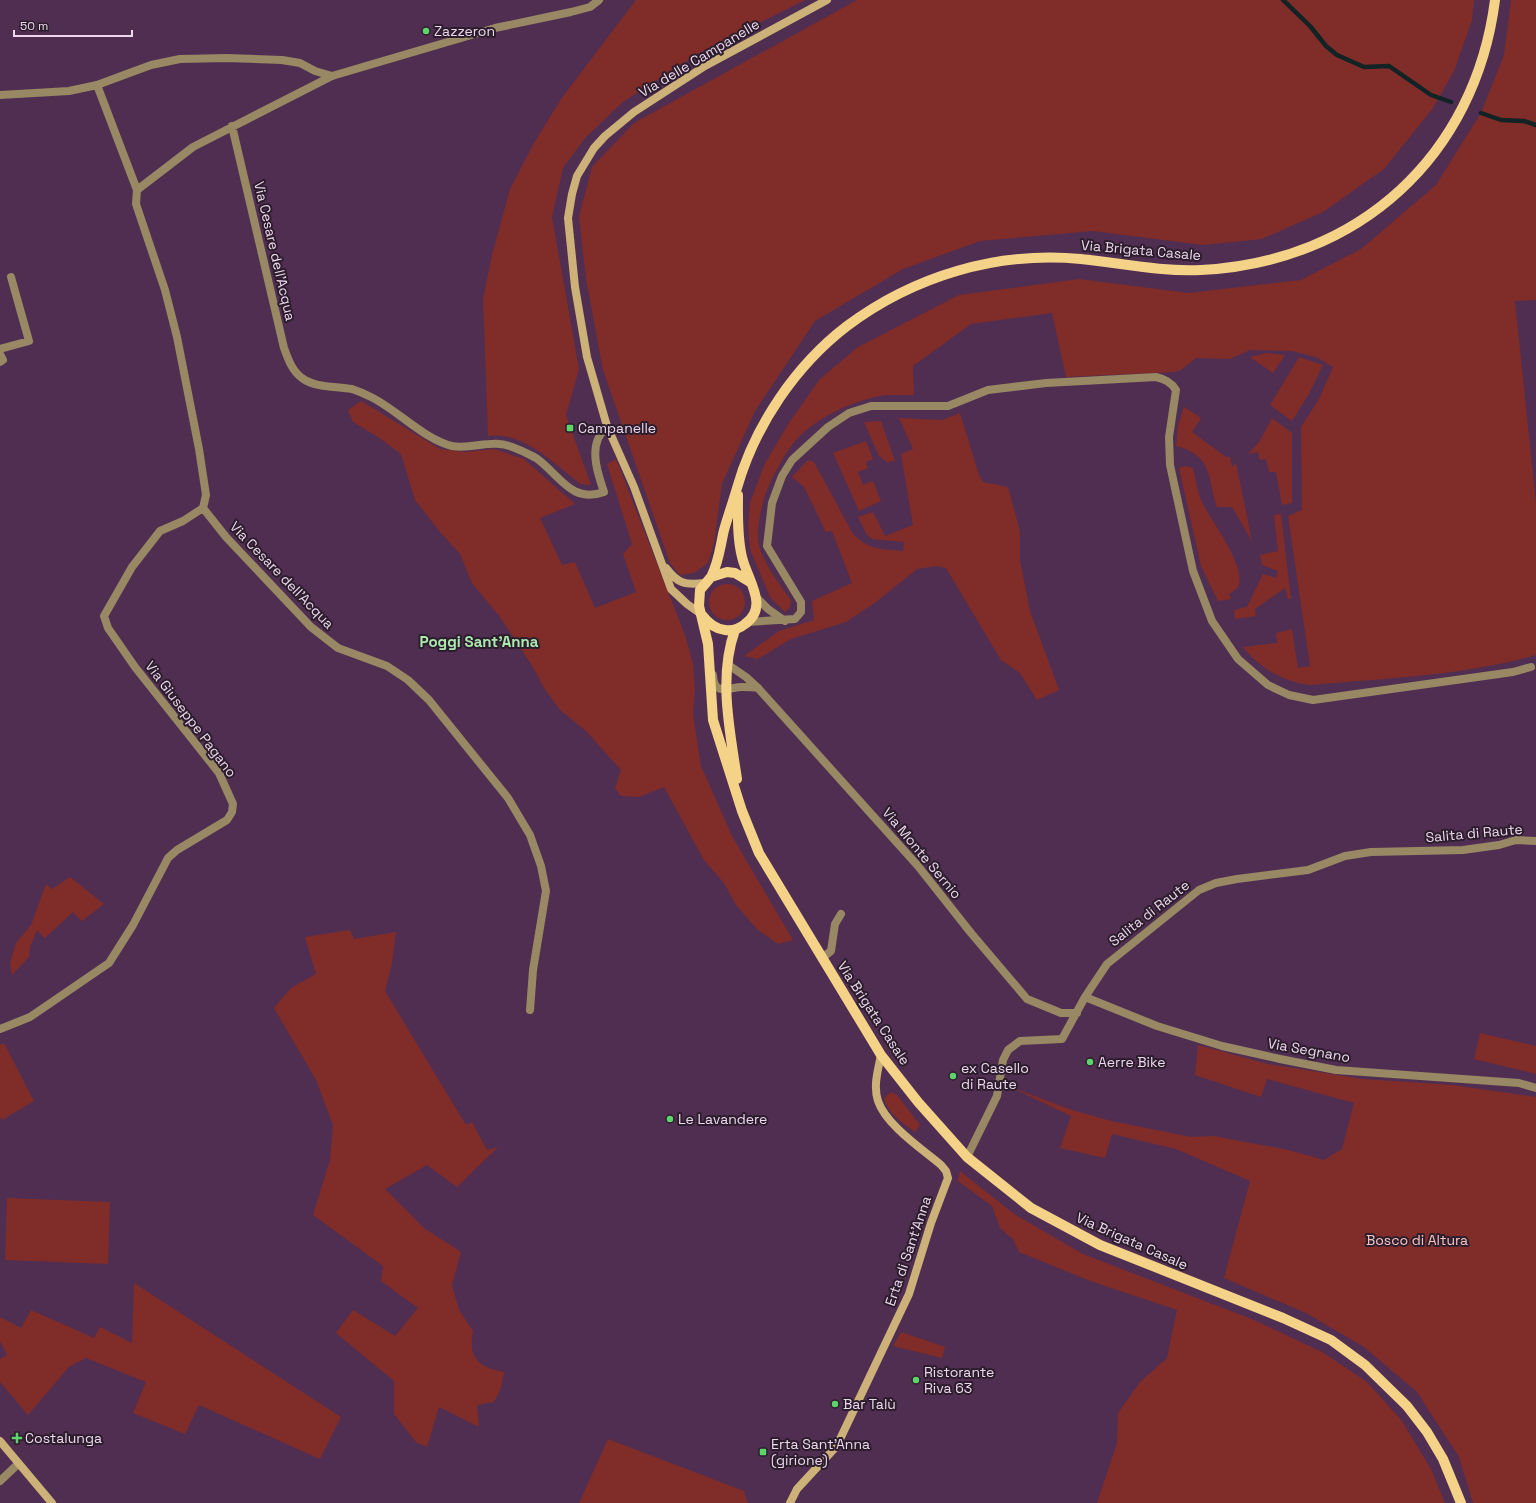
<svg xmlns="http://www.w3.org/2000/svg" width="1536" height="1503" font-family="'Space Grotesk',sans-serif">
<rect width="100%" height="100%" fill="#502e51"/>
<!-- green -->
<path fill="#802c28" d="M 636,0 L 805,0 L 699,53 L 623,102 L 585,138 L 563,168 L 552,217 L 579,369 L 566,415 L 591,485 L 581,484 C 554,464 524,431 488,436 L 483,299 L 492,255 L 510,189 L 534,143 L 561,99 Z
M 857,0 L 1474,0 L 1472,20 L 1454,71 L 1433,108 L 1384,169 L 1323,212 L 1262,239 L 1203,245 L 1093,231 L 980,241 L 903,269 L 815,321 L 755,411 L 722,484 L 714,543 L 708,563 L 694,573 L 680,575 L 670,563 L 603,370 L 586,279 L 579,217 L 592,167 L 634,123 Z
M 1511,0 L 1536,0 L 1536,300 L 1515,301 L 1536,504 L 1536,655 C 1463,676 1386,678 1311,685 C 1285,683 1258,667 1243,647 L 1277,643 L 1276,633 L 1292,629 L 1298,668 L 1310,666 L 1288,516 L 1302,510 L 1301,427 L 1319,399 L 1333,367 L 1316,357 L 1292,351 L 1250,350 L 1230,359 L 1196,358 L 1181,370 L 1174,372 L 1066,377 L 1052,313 L 971,324 L 913,366 L 914,395 C 903,396 891,394 880,396 C 850,402 816,418 795,441 C 785,453 777,469 770,483 C 763,497 755,530 759,545 C 764,565 779,583 791,600 L 790,607 L 785,612 L 770,597 L 750,549 L 748,526 L 750,503 L 765,463 L 789,423 L 819,380 L 858,347 L 959,295 L 1079,279 L 1189,293 L 1301,280 L 1361,249 L 1436,185 L 1481,113 L 1504,55 Z
M 1267,353 L 1285,355 L 1273,373 L 1250,357 Z
M 1299,357 L 1323,365 L 1309,394 L 1292,421 L 1270,405 Z
M 361,401 L 440,449 L 465,452 L 494,449 L 524,459 L 575,504 L 540,518 L 562,565 L 575,562 L 595,608 L 636,592 L 623,554 L 632,544 L 607,464 L 616,459 L 685,635 L 693,664 L 695,690 L 693,714 L 701,766 L 732,836 L 793,940 L 778,944 L 758,930 L 736,905 L 724,883 L 704,860 L 664,787 L 639,797 L 621,796 L 615,788 L 621,770 L 586,731 L 560,710 L 544,688 L 533,667 L 500,617 L 472,583 L 460,554 L 440,532 L 415,500 L 401,454 L 378,437 L 353,422 L 348,410 Z
M 1184,407 L 1201,418 L 1192,432 L 1226,457 L 1230,457 L 1232,467 L 1236,463 L 1252,541 L 1232,507 L 1217,507 C 1207,478 1214,456 1176,446 L 1178,426 Z
M 960,413 L 979,475 L 983,482 L 1008,487 L 1020,531 L 1020,560 L 1030,611 L 1059,690 L 1037,700 L 1020,673 L 1001,660 L 946,568 L 938,566 L 917,569 L 876,602 L 846,622 L 791,639 L 758,659 L 744,656 L 779,631 L 814,620 L 812,601 L 852,583 L 832,531 L 826,532 L 804,487 L 792,477 L 808,460 L 814,462 L 853,534 C 869,550 882,549 903,551 L 904,542 L 872,539 L 867,535 L 858,517 L 873,512 L 885,536 L 913,525 L 901,454 L 913,449 L 899,418 L 942,420 Z
M 1272,418 L 1292,433 L 1292,503 L 1282,505 L 1276,472 L 1269,472 L 1266,459 L 1260,460 L 1258,452 L 1248,454 L 1259,442 Z
M 881,421 L 895,461 L 887,462 L 879,456 L 864,422 Z
M 866,441 L 873,459 L 866,462 L 868,468 L 858,472 L 863,485 L 873,481 L 881,501 L 859,511 L 833,453 Z
M 1185,466 L 1193,468 C 1196,479 1197,491 1202,502 C 1210,520 1250,570 1237,588 C 1235,590 1232,592 1229,594 L 1231,599 L 1218,601 L 1201,566 L 1179,468 Z
M 1281,514 L 1291,599 L 1288,599 L 1285,588 L 1255,609 L 1256,616 L 1235,619 L 1234,610 L 1247,607 L 1263,574 L 1276,578 L 1278,571 L 1262,565 L 1260,555 L 1278,551 L 1274,515 Z
M709 602a18 18 0 1 1 36 0a18 18 0 1 1-36 0Z
M 70,877 L 104,904 L 82,921 L 73,912 L 45,938 L 37,930 L 30,947 L 29,957 L 12,975 L 10,963 L 16,943 L 31,925 L 46,884 L 52,889 Z
M 350,930 L 354,939 L 396,932 L 392,963 L 385,991 L 466,1125 L 472,1122 L 487,1150 L 498,1147 L 457,1187 L 427,1165 L 385,1189 L 424,1228 L 461,1252 L 452,1285 L 459,1310 L 473,1331 C 468,1358 478,1367 504,1372 L 501,1388 L 494,1402 L 477,1405 L 479,1427 L 439,1407 L 427,1447 L 416,1442 L 394,1414 L 394,1381 L 336,1333 L 353,1310 L 395,1336 L 418,1308 L 381,1281 L 383,1266 L 313,1215 L 330,1160 L 333,1125 L 316,1080 L 274,1008 L 291,988 L 316,974 L 305,937 Z
M 1480,1033 L 1536,1046 L 1536,1074 L 1474,1059 Z
M 4,1043 L 34,1101 L 2,1120 L 0,1117 L 0,1045 Z
M 1198,1045 L 1268,1064 L 1363,1079 L 1452,1085 L 1536,1097 L 1536,1503 L 1473,1503 L 1459,1457 L 1417,1392 L 1364,1347 L 1306,1313 L 1224,1278 L 1250,1181 L 1176,1149 L 1112,1134 L 1105,1158 L 1060,1148 L 1071,1116 L 1008,1086 L 1069,1109 L 1111,1121 L 1191,1137 L 1214,1136 L 1288,1150 L 1324,1160 L 1342,1149 L 1354,1103 L 1267,1079 L 1261,1097 L 1195,1075 Z
M 891,1092 L 897,1095 L 920,1125 L 915,1132 C 903,1123 888,1114 884,1098 Z
M 960,1171 L 1014,1214 L 1083,1254 L 1254,1320 L 1324,1353 L 1367,1382 L 1402,1421 L 1431,1469 L 1445,1503 L 1097,1503 L 1117,1443 L 1118,1413 L 1140,1382 L 1167,1358 L 1177,1310 L 1093,1282 L 1019,1252 L 1013,1239 L 1000,1228 L 992,1206 L 958,1181 Z
M 7,1198 L 110,1202 L 108,1264 L 5,1260 Z
M 134,1283 L 341,1417 L 320,1459 L 199,1405 L 185,1434 L 133,1413 L 146,1382 L 86,1358 L 69,1367 L 28,1415 L 0,1382 L 0,1359 L 7,1355 L 0,1341 L 0,1317 L 21,1328 L 31,1310 L 94,1338 L 100,1327 L 132,1343 Z
M 901,1332 L 945,1347 L 942,1358 L 893,1346 Z
M 608,1439 L 744,1491 L 748,1503 L 579,1503 Z"/>
<g fill="none" stroke-linecap="round" stroke-linejoin="round">
<!-- stream -->
<path stroke="#112325" stroke-width="4.5" d="M 1283,0 L 1310,26 L 1326,46 L 1337,55 L 1364,67 L 1389,66 L 1431,95 L 1451,102
M 1481,113 L 1501,120 L 1524,121 L 1536,125"/>
<!-- lane -->
<path stroke="#988864" stroke-width="8" d="M 757,598 L 768,609 L 785,621
M 748,622 L 795,619 L 801,612 L 801,602 L 767,546 L 772,503 L 782,476 L 792,460 L 828,427 L 849,413 L 871,406 L 948,406 L 988,390 L 1046,383 L 1156,377 C 1165,379 1171,382 1176,390 L 1169,437 L 1170,465 L 1193,571 L 1212,621 L 1238,659 L 1268,685 L 1289,695 L 1313,700 L 1513,672 L 1531,667
M 822,958 L 831,951 L 835,924 L 841,914"/>
<!-- street -->
<path stroke="#988864" stroke-width="8" d="M 97,85 L 137,190 L 136,204 L 165,290 L 177,337 L 199,449 L 206,495 L 203,508 L 226,537 L 311,627 L 338,648 L 387,666 L 408,680 L 429,700 L 508,798 L 530,835 L 541,866 L 546,891 L 533,970 L 530,1010
M 0,95 L 69,91 L 97,85 L 151,65 L 180,59 L 227,58 L 282,60 L 300,63 L 315,71 L 332,76
M 232,126 L 284,348 C 288,359 292,371 302,378 C 315,388 336,386 352,389 C 358,391 365,394 371,397 C 396,409 425,440 452,446 C 474,450 493,437 517,449 C 523,451 530,455 536,458 C 559,474 571,504 604,492 C 599,477 591,455 598,439 C 600,434 604,430 607,426
M 137,190 L 193,147 L 332,76 L 495,28 L 571,12 L 590,7 L 599,0
M 0,349 L 29,341 L 11,277
M 0,354 L 3,360 L 0,362
M 727,664 L 746,677 L 758,688 L 918,866 L 971,933 L 1027,999 L 1061,1013 L 1077,1013
M 713,675 C 714,697 729,687 742,687 C 747,687 753,687 758,688
M 1085,997 L 1157,1026 L 1222,1046 L 1280,1059 L 1336,1070 L 1519,1083 L 1536,1088
M 0,1029 L 30,1017 L 109,963 L 133,925 L 168,858 L 177,850 L 227,820 L 232,812 L 233,804 L 219,773 L 135,667 L 108,628 L 104,616 L 132,567 L 160,531 L 183,521 L 203,508
M 967,1157 L 997,1096 L 1003,1060 L 1008,1050 L 1020,1041 L 1062,1039 L 1085,997 L 1107,964 L 1199,890 L 1216,883 L 1237,879 L 1308,870 L 1345,856 L 1371,852 L 1463,850 L 1499,845 L 1516,840 L 1536,841
M 0,1481 L 18,1464"/>
<!-- secondary -->
<path stroke="#ccb278" stroke-width="8" d="M 666,568 C 678,584 685,585 705,583
M 701,614 L 687,604 L 671,589 L 634,487 L 607,426 L 587,357 L 575,287 L 568,218 L 572,194 L 577,176 L 594,148 L 605,136 L 634,112 L 705,66 L 827,0
M 0,1441 L 52,1503
M 790,1503 L 797,1489 L 834,1449 L 841,1437 L 909,1294 L 931,1223 L 948,1178 L 946,1171 L 941,1165 C 922,1149 886,1125 878,1101 C 873,1086 878,1070 881,1055"/>
<!-- primary -->
<path stroke="#f4d287" stroke-width="10" d="M 711,577 C 719,562 720,547 724,530 C 728,516 733,502 737,488 C 755,425 796,365 847,326 C 914,276 997,251 1081,259 C 1120,263 1161,272 1201,270 C 1359,262 1475,156 1495,0
M 750,582 L 735,573 L 727,572 L 711,577 L 700,590 L 699,606 L 708,644 L 713,720 L 742,811 L 759,853 L 881,1055 L 918,1102 L 967,1157 L 1031,1208 L 1100,1245 L 1283,1318 L 1331,1340 L 1365,1365 L 1407,1406 L 1427,1432 L 1443,1459 L 1461,1503
M 702,615 C 708,623 715,629 725,630 C 732,631 739,629 745,624 C 770,607 747,579 742,557 C 737,537 738,515 738,495
M 735,630 C 718,677 730,731 737,779"/>
</g>
<!-- markers -->
<g fill="#5dd56c" stroke="#2c1d2d" stroke-width="1.5">
<circle cx="426" cy="31" r="4"/>
<rect x="566" y="424" width="8" height="8" rx="2"/>
<circle cx="1090" cy="1062" r="4"/>
<circle cx="953" cy="1076" r="4"/>
<circle cx="670" cy="1119" r="4"/>
<circle cx="916" cy="1380" r="4"/>
<circle cx="835" cy="1404" r="4"/>
<path d="M15 1432h4v4h4v4h-4v4h-4v-4h-4v-4h4z"/>
<rect x="759" y="1448" width="8" height="8" rx="2"/>
</g>
<g text-anchor="middle" dominant-baseline="central" stroke-width="4" stroke-linejoin="round" paint-order="stroke">
<!-- poi labels -->
<g font-size="14" fill="#ecd7ec" stroke="#2c1d2d" text-anchor="start">
<text x="434" y="31">Zazzeron</text>
<text x="578" y="428">Campanelle</text>
<text x="1098" y="1062">Aerre Bike</text>
<text x="961" y="1068">ex Casello<tspan x="961" dy="16">di Raute</tspan></text>
<text x="678" y="1119">Le Lavandere</text>
<text x="924" y="1372">Ristorante<tspan x="924" dy="16">Riva 63</tspan></text>
<text x="843" y="1404">Bar Talù</text>
<text x="25" y="1438">Costalunga</text>
<text x="771" y="1444">Erta Sant'Anna<tspan x="771" dy="16">(girione)</tspan></text>
</g>
<!-- street labels -->
<g font-size="14" fill="#ecd7ec" stroke="#2c1d2d">
<text transform="translate(699 58) rotate(-31)">Via delle Campanelle</text>
<text transform="translate(1141 250) rotate(5)">Via Brigata Casale</text>
<text transform="translate(275 251) rotate(77)">Via Cesare dell'Acqua</text>
<text transform="translate(282 575) rotate(46)">Via Cesare dell'Acqua</text>
<text transform="translate(191 719) rotate(53)">Via Giuseppe Pagano</text>
<text transform="translate(1474 833) rotate(-5)">Salita di Raute</text>
<text transform="translate(922 853) rotate(50)">Via Monte Sernio</text>
<text transform="translate(1149 913) rotate(-38)">Salita di Raute</text>
<text transform="translate(874 1013) rotate(57)">Via Brigata Casale</text>
<text transform="translate(1309 1050) rotate(10)">Via Segnano</text>
<text transform="translate(1132 1241) rotate(24)">Via Brigata Casale</text>
<text transform="translate(908 1251) rotate(-71)">Erta di Sant'Anna</text>
</g>
<!-- park labels -->
<g font-size="14" fill="#f9c5c0" stroke="#2c1d2d">
<text x="1417" y="1240">Bosco di Altura</text>
</g>
<!-- neighbourhood labels -->
<g font-size="15" font-weight="bold" fill="#ace9af" stroke="#2c1d2d">
<text x="479" y="641">Poggi Sant'Anna</text>
</g>
</g>
<!-- scale -->
<path d="M14 30v6h118v-6" fill="none" stroke="#ecd7ec" stroke-width="2"/>
<text x="20" y="30" font-size="12" fill="#ecd7ec" stroke="#2c1d2d" stroke-width="3" paint-order="stroke">50 m</text>
</svg>
